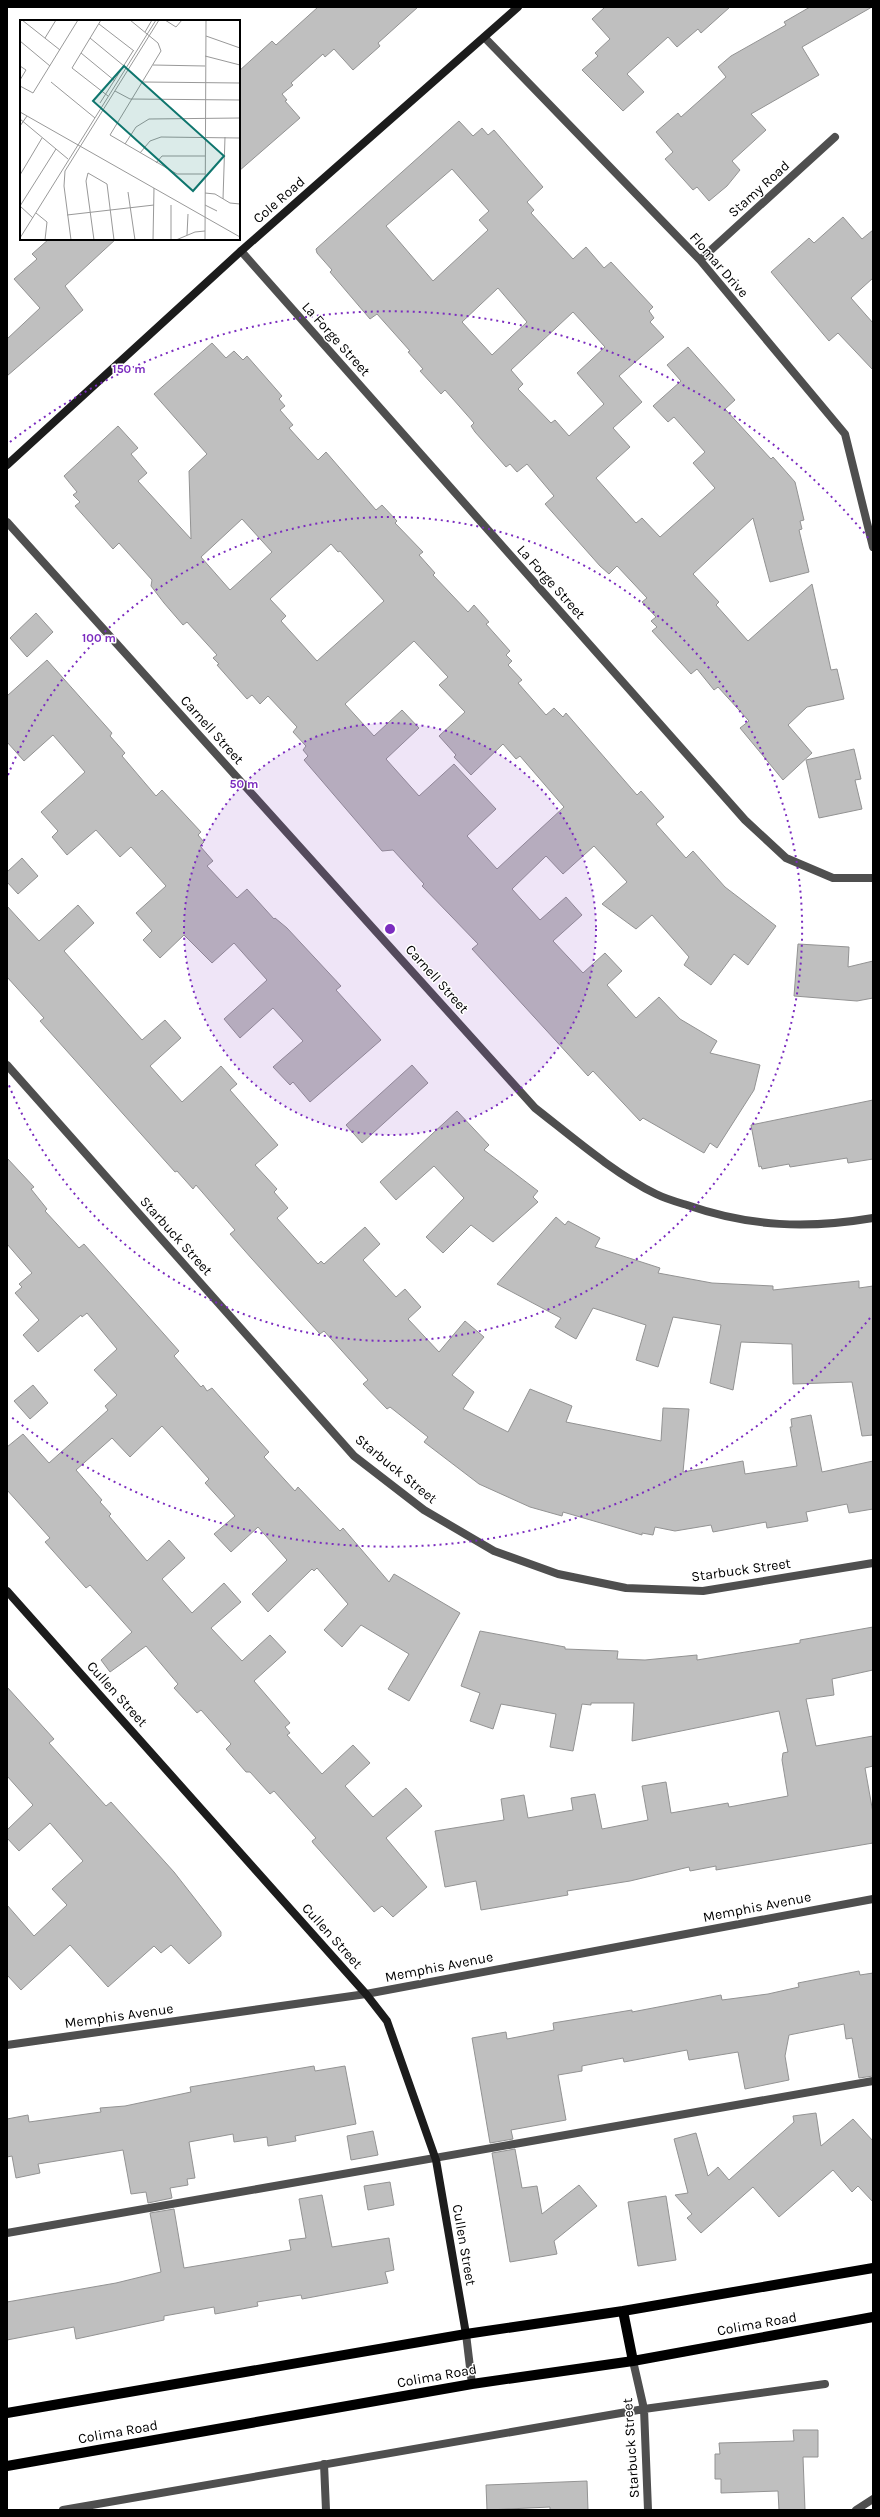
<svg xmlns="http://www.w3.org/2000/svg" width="880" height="2517" font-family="Karla,sans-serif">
<rect width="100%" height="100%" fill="#fff"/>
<!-- building -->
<path fill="#bfbfbf" stroke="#939393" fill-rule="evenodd" d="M 318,7 L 418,7 L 378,43 L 380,46 L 353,70 L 334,49 L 325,57 L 323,54 L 291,83 L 293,85 L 282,94 L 287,100 L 285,101 L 300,118 L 239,171 L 239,71 L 272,41 L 276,45 Z
M 605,7 L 730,7 L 701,33 L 698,29 L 677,47 L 668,37 L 627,74 L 644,92 L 623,111 L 582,70 L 598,56 L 595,53 L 610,39 L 592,19 Z
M 810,7 L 872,7 L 802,47 L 819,75 L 751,114 L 766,130 L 732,161 L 740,170 L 727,186 L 709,201 L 697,187 L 693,190 L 665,159 L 673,152 L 656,132 L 678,113 L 681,117 L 726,77 L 718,67 L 731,56 L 786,25 L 784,22 Z
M 459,121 L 473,136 L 482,128 L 488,135 L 494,130 L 543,187 L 527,202 L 534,210 L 531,213 L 573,259 L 586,247 L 604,268 L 611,262 L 653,307 L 649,311 L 654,318 L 650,322 L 664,337 L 619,376 L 642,402 L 613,428 L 630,447 L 596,478 L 636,523 L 642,518 L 660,537 L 715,488 L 693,463 L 705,452 L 674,417 L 668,422 L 653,406 L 681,381 L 667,365 L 688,347 L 735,400 L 725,409 L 771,459 L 773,457 L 795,482 L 804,520 L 800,521 L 802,529 L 799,530 L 809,572 L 770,582 L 753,518 L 693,574 L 719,602 L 716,605 L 748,641 L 812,584 L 831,670 L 837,669 L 844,699 L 807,707 L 788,725 L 812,753 L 783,780 L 740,728 L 749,721 L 718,687 L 714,690 L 697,669 L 691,674 L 652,631 L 657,627 L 651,621 L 656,617 L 642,602 L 647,598 L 617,566 L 609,574 L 600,566 L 545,504 L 554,496 L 527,464 L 517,472 L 510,464 L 506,467 L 475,432 L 471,426 L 474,423 L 445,390 L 441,394 L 420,371 L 423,369 L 408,352 L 410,351 L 377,314 L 370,319 L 330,272 L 332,270 L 317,253 L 316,249 ZM 452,169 L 489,211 L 479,220 L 488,230 L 433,281 L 386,226 ZM 498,288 L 527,322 L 492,355 L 462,322 ZM 573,312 L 605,347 L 577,373 L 604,404 L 569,436 L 555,420 L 551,423 L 518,389 L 523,384 L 511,370 Z
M 843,217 L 862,239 L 873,230 L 873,278 L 851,298 L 873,323 L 873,370 L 838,333 L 829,341 L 771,272 L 809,238 L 814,243 Z
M 49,239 L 116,239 L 65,286 L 83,310 L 7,376 L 7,339 L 40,308 L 14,279 L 37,259 L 32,254 Z
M 212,343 L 226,358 L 234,351 L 243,360 L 247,356 L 282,396 L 279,399 L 285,406 L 280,410 L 293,425 L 289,428 L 318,460 L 326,452 L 376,510 L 382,505 L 397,521 L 395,523 L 423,552 L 419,555 L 435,573 L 433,575 L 468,612 L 474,605 L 489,622 L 486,624 L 510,651 L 506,655 L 512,661 L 508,665 L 522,680 L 518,683 L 546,715 L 554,708 L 563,717 L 566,713 L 637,795 L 641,791 L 664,817 L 656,824 L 686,858 L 693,851 L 725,887 L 776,926 L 748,965 L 734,954 L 711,985 L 684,965 L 689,957 L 652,915 L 636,929 L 602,904 L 627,882 L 594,846 L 563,874 L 546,856 L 512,889 L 540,920 L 566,897 L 582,915 L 553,941 L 583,973 L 605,953 L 622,971 L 607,985 L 636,1018 L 659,997 L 680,1019 L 717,1041 L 710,1053 L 760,1065 L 754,1090 L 717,1148 L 710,1143 L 704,1153 L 643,1118 L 640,1121 L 593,1071 L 588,1076 L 472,949 L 478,944 L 422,886 L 424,884 L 393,850 L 382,851 L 304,760 L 308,756 L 303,750 L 306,746 L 293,732 L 297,727 L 268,696 L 260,704 L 252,695 L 247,699 L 217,665 L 219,664 L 213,658 L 217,655 L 187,622 L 183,625 L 164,603 L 151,586 L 152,580 L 119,543 L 113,549 L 75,506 L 80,502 L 73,495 L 77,492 L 64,476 L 118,426 L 138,448 L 131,454 L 147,473 L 138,481 L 191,539 L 189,471 L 207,454 L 154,394 ZM 242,519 L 272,552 L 230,590 L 201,557 ZM 331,544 L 338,552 L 340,551 L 384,601 L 317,661 L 281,621 L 286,616 L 270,599 ZM 414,641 L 448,677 L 439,685 L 465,712 L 439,736 L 456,755 L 454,757 L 471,775 L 503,744 L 516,759 L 520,756 L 564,807 L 497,869 L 467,836 L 496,809 L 454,764 L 419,796 L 386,759 L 419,728 L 402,710 L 374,736 L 345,704 Z
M 36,613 L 53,632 L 27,657 L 10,638 Z
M 47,660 L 112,733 L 110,736 L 125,753 L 122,756 L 156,796 L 162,790 L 201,832 L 198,835 L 204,842 L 200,846 L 213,861 L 207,866 L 237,898 L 247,889 L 274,919 L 275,918 L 287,928 L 341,986 L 336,990 L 381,1040 L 310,1102 L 293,1082 L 290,1085 L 273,1067 L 303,1041 L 273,1008 L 240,1038 L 224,1019 L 267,980 L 234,943 L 212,963 L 184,935 L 160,958 L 143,940 L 152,931 L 136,913 L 166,886 L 131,847 L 120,857 L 96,830 L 67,855 L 52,837 L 58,831 L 41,812 L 85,772 L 53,735 L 24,761 L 7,742 L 7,696 Z
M 854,749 L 861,779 L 855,780 L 862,809 L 819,818 L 806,760 Z
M 22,858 L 38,876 L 18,894 L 7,882 L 7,872 Z
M 78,905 L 94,923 L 64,951 L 142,1040 L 165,1020 L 181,1038 L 150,1066 L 182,1102 L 221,1066 L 237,1084 L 230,1090 L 278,1145 L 255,1165 L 277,1189 L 274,1192 L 288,1208 L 277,1218 L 318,1264 L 321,1261 L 324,1264 L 365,1227 L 380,1244 L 363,1260 L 396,1297 L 405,1289 L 421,1307 L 408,1319 L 439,1352 L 465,1321 L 484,1337 L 452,1375 L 474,1392 L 463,1409 L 508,1432 L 530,1389 L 572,1406 L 566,1422 L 661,1441 L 663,1408 L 689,1409 L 683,1472 L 743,1461 L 745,1474 L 797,1466 L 790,1427 L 792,1427 L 791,1419 L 811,1415 L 822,1472 L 873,1461 L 873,1509 L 849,1513 L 847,1504 L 806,1512 L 808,1521 L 767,1528 L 766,1522 L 713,1532 L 711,1525 L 675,1531 L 655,1527 L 653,1535 L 642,1533 L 642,1535 L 563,1512 L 562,1516 L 530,1507 L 479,1484 L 424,1442 L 428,1437 L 390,1407 L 387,1409 L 363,1384 L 368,1380 L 324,1331 L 320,1334 L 252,1259 L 230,1234 L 235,1230 L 196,1185 L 193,1189 L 177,1171 L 175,1172 L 40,1021 L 44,1018 L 7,977 L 7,906 L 39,941 Z
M 798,944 L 849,947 L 848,967 L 873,961 L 873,998 L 857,1001 L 794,996 Z
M 412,1065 L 428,1083 L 362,1143 L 346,1125 Z
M 873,1100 L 873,1159 L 848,1163 L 847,1158 L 790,1167 L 789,1164 L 762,1169 L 761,1166 L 759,1167 L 751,1125 Z
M 457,1111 L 489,1145 L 484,1150 L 538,1191 L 533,1197 L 538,1202 L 493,1242 L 471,1225 L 443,1253 L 426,1237 L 464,1198 L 434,1166 L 396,1200 L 380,1182 Z
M 7,1158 L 34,1187 L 31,1189 L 47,1209 L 45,1211 L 79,1248 L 84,1244 L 179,1351 L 174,1356 L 201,1387 L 203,1385 L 207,1391 L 212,1388 L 269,1452 L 264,1457 L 295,1491 L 298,1487 L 340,1531 L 343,1528 L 389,1582 L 394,1574 L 460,1613 L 409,1701 L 388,1689 L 409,1654 L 361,1625 L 342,1647 L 324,1630 L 348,1604 L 317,1568 L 314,1571 L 312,1569 L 268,1612 L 252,1594 L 287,1560 L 258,1527 L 231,1552 L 214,1534 L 235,1516 L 205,1483 L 209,1479 L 162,1426 L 130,1457 L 112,1438 L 76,1470 L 102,1500 L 100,1502 L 111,1514 L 109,1516 L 147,1561 L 169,1540 L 185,1558 L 162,1579 L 192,1613 L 224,1583 L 241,1602 L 211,1628 L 242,1661 L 270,1635 L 286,1652 L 254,1681 L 290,1723 L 285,1727 L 290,1733 L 287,1735 L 322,1774 L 353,1745 L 370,1763 L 345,1786 L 373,1817 L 406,1788 L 422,1806 L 386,1838 L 427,1887 L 393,1917 L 382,1906 L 374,1912 L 313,1843 L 312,1841 L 316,1838 L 274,1791 L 270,1794 L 250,1772 L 246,1772 L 226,1749 L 231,1744 L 201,1710 L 197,1713 L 174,1688 L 178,1684 L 146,1646 L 110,1672 L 101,1660 L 132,1632 L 90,1585 L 86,1588 L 45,1542 L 50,1538 L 7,1490 L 7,1447 L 23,1434 L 49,1463 L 108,1410 L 105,1406 L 117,1395 L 94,1370 L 117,1349 L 87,1313 L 82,1317 L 81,1315 L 38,1352 L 23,1335 L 39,1320 L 15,1293 L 22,1287 L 19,1284 L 32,1273 L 7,1244 Z
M 556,1217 L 565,1225 L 568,1221 L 600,1238 L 595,1247 L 660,1268 L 658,1273 L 712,1283 L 773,1286 L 773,1290 L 859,1281 L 859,1288 L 873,1286 L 873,1435 L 862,1436 L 852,1382 L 793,1384 L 792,1344 L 741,1342 L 733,1390 L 710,1383 L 721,1325 L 673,1317 L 658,1367 L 636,1360 L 646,1325 L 593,1308 L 576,1339 L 555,1327 L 561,1318 L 497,1284 Z
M 33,1385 L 48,1403 L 30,1419 L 14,1401 Z
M 873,1627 L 873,1670 L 832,1679 L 834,1695 L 806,1699 L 816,1746 L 873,1736 L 873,1766 L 865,1768 L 873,1813 L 873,1843 L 716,1870 L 716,1866 L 690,1871 L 689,1867 L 630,1881 L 567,1891 L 568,1895 L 481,1910 L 476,1881 L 445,1887 L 435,1831 L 504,1820 L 501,1799 L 524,1795 L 528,1818 L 573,1810 L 571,1798 L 595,1794 L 602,1829 L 648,1820 L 642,1786 L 666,1782 L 671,1813 L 728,1803 L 729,1807 L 788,1796 L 782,1760 L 783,1753 L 788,1752 L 779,1711 L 632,1741 L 634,1703 L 591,1703 L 591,1705 L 582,1704 L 573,1751 L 550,1747 L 556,1714 L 501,1704 L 493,1729 L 470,1721 L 480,1693 L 461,1686 L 480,1631 L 565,1647 L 565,1649 L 618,1651 L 617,1659 L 645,1660 L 697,1655 L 697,1660 L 800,1643 L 800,1640 Z
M 7,1687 L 54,1739 L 49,1743 L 106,1806 L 111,1802 L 174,1872 L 221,1932 L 221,1936 L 189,1964 L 171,1945 L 161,1953 L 154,1946 L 108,1987 L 70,1945 L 21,1990 L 7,1975 L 7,1905 L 34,1936 L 67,1905 L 52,1889 L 83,1861 L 50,1823 L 19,1851 L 7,1838 L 7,1830 L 33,1805 L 7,1776 Z
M 859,1971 L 860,1975 L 873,1973 L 873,2076 L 859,2078 L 852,2038 L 846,2039 L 844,2024 L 789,2035 L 785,2056 L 789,2080 L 745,2089 L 738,2052 L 689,2060 L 687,2050 L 624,2062 L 623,2058 L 582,2066 L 582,2071 L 558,2075 L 566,2120 L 511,2130 L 513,2139 L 490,2143 L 472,2038 L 506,2032 L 507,2039 L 554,2030 L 553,2023 L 632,2010 L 632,2012 L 721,1995 L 722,2000 L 768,1994 L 799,1987 L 798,1983 Z
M 314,2066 L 315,2071 L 345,2066 L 356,2124 L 295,2136 L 296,2141 L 268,2146 L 267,2137 L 234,2142 L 233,2134 L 189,2142 L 195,2178 L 187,2179 L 188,2185 L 170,2188 L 172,2198 L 148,2203 L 146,2192 L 131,2194 L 123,2150 L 38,2164 L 40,2173 L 16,2178 L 12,2156 L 7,2157 L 7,2119 L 28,2115 L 29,2122 L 101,2112 L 100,2108 L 125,2106 L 191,2092 L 190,2087 Z
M 816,2113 L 821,2146 L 853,2119 L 873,2141 L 873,2202 L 858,2186 L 852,2192 L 833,2170 L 779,2217 L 753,2187 L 701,2233 L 687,2218 L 692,2214 L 675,2195 L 688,2193 L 674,2139 L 696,2133 L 708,2176 L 718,2167 L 729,2180 L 794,2122 L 793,2116 Z
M 373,2131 L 378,2155 L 351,2160 L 347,2136 Z
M 515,2149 L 522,2188 L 537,2186 L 542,2214 L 579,2185 L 597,2206 L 554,2241 L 557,2254 L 510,2262 L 492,2153 Z
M 390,2182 L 394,2205 L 368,2210 L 364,2186 Z
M 322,2195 L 332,2247 L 389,2238 L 394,2270 L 385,2272 L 388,2283 L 302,2299 L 301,2295 L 257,2302 L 258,2306 L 215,2314 L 214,2307 L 164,2316 L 164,2320 L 76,2339 L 74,2327 L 7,2340 L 7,2302 L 116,2283 L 161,2272 L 150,2213 L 174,2209 L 184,2268 L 291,2250 L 289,2240 L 306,2238 L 299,2199 Z
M 666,2196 L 676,2260 L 638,2266 L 628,2202 Z
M 793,2430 L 818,2430 L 818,2457 L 803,2457 L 805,2510 L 779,2510 L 778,2491 L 721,2493 L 721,2479 L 715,2479 L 715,2454 L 720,2454 L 719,2443 L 794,2441 Z
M 587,2481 L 588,2510 L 550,2510 L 550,2507 L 487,2510 L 486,2485 Z"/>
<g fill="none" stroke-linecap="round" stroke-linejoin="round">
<!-- lane -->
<path stroke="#4f4f4f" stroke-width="8" d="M 7,2233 L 873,2081
M 856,2510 L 873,2499"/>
<!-- street -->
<path stroke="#4f4f4f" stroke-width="8" d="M 485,38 L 700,260 L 845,434 L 873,547
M 241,251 L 745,820 L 786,858 L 833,878 L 873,878
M 700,260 L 835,137
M 7,522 L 535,1108 C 571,1136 615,1174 656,1194 C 666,1199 677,1202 687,1205 C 750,1227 808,1229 873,1218
M 7,1065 L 354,1456 L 424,1510 L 494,1551 L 558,1574 L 626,1588 L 703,1591 L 873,1563
M 7,2045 L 366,1994 L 873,1899
M 466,2334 L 472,2384
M 633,2361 L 644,2409 L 648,2510
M 324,2464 L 326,2510
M 63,2510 L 644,2409 L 825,2384"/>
<!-- secondary -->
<path stroke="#1c1c1c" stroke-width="8" d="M 7,465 L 241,251 L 518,7
M 7,1591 L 366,1994 L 387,2021 L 436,2160 L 466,2334"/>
<!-- primary -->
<path stroke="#000" stroke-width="10" d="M 623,2311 L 633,2361
M 7,2413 L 466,2334 L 623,2311 L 873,2268
M 7,2466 L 472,2384 L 633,2361 L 873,2317"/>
</g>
<!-- distance rings -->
<circle cx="390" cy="929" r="206" fill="#7b2cbf" fill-opacity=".12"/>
<g fill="none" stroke="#7b2cbf" stroke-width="2" stroke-dasharray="2 4">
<circle cx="390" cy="929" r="206"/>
<path d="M8 775A412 412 0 1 1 8 1083"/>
<path d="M870 1318A618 618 0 0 1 10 1416M10 442A618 618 0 0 1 870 540"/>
</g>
<g text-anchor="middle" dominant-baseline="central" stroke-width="3" stroke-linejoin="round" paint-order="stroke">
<!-- street labels -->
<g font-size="14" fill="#000" stroke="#fff">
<text transform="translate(759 189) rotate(-42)">Stamy Road</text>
<text transform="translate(279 200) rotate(-41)">Cole Road</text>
<text transform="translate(719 265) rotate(49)">Flomar Drive</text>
<text transform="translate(336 339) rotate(48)">La Forge Street</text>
<text transform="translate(551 582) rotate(48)">La Forge Street</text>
<text transform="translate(212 730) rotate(48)">Carnell Street</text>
<text transform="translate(437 979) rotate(48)">Carnell Street</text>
<text transform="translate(176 1236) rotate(48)">Starbuck Street</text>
<text transform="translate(396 1469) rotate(39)">Starbuck Street</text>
<text transform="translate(741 1570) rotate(-8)">Starbuck Street</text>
<text transform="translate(117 1694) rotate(48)">Cullen Street</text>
<text transform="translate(757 1907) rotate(-11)">Memphis Avenue</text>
<text transform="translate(332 1936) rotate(48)">Cullen Street</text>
<text transform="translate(439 1967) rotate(-11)">Memphis Avenue</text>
<text transform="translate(119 2016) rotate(-8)">Memphis Avenue</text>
<text transform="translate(464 2245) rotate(80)">Cullen Street</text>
<text transform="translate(757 2324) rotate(-10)">Colima Road</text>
<text transform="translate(437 2376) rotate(-10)">Colima Road</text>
<text transform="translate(118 2432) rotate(-10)">Colima Road</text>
<text transform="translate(631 2448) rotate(-94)">Starbuck Street</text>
</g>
</g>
<!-- overview -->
<g transform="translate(20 20)">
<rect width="220" height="220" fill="#fff"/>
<path fill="none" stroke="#999" stroke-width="1" d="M 2,0 L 40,30M 81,0 L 52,48 L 88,76M 110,0 L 138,23 L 141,31 L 90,115 L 157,154 L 185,154M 145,0 L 156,7 L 162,0M 79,4 L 114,31M 125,12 L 132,0M 186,16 L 220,28M 25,18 L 36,0M 70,18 L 104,46M 0,21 L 30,46M 61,33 L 95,61M 185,36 L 220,45M 133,45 L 185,46M 0,46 L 6,50 L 0,60M 31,62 L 75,98M 123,62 L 220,63M 0,66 L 13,73 L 58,0M 95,71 L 110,79 L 220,80M 80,83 L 113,31M 0,92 L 220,217M 0,99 L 48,139M 0,106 L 7,96M 105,124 L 116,107 L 129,99 L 220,98M 120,133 L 130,121 L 141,117 L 220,118M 136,143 L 142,136 L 185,136M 0,155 L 22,118M 108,172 L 115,220M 185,173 L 195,174 L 210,183 L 220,184M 203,179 L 205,117M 151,185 L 151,220M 185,185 L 197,191M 0,186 L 36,129M 0,186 L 13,198M 16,193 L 27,202 L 25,220M 47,195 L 134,185M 167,215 L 168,194M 0,218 L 136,0M 51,220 L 44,166 L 45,151 L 139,0M 74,220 L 66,161 L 68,153 L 87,164 L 94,220M 133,220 L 134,168M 156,220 L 175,212 L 185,211M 185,220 L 186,0"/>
<path fill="#0f766e" fill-opacity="0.15" stroke="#0f766e" stroke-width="2" d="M 104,46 L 204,136 L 173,171 L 73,81 Z"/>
<rect width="220" height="220" fill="none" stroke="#000" stroke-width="2"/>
</g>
<circle cx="390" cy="929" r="6" fill="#7b2cbf" stroke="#fff" stroke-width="2"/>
<g font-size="12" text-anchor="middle" font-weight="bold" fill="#7b2cbf" stroke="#fff" stroke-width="3" stroke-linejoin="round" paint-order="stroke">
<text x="129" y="373">150 m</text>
<text x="99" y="642">100 m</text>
<text x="244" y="788">50 m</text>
</g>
<!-- border -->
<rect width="880" height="2517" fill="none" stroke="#000000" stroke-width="16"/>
</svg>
